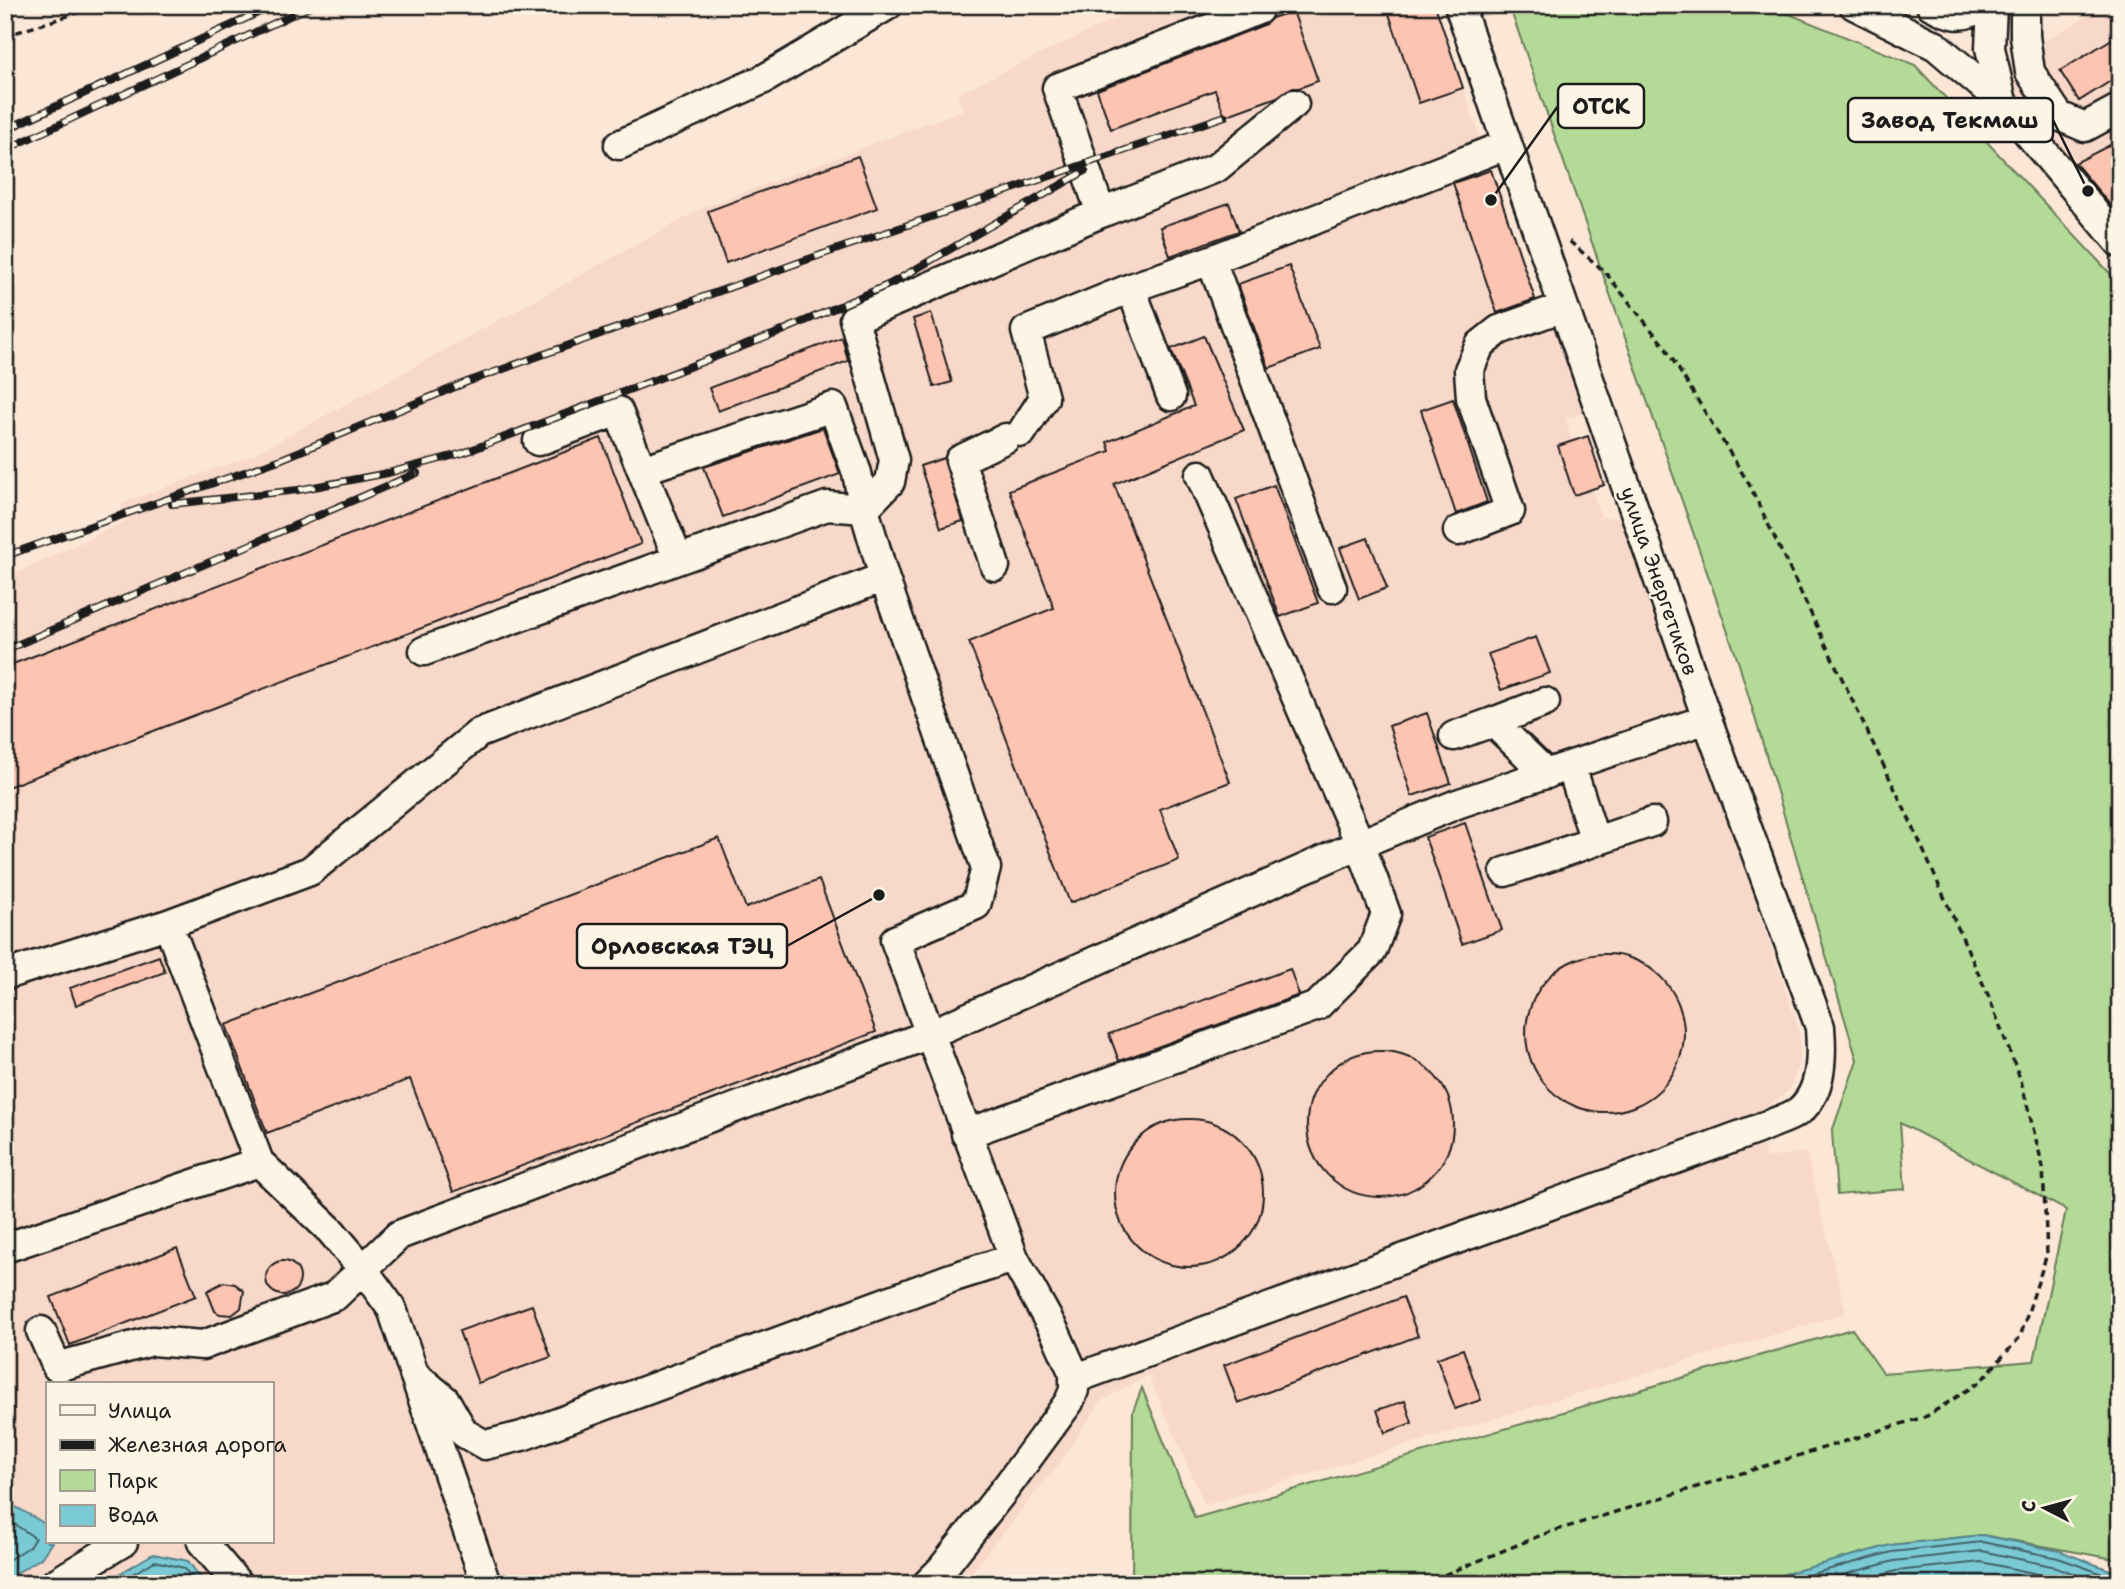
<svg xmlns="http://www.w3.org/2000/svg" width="2125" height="1589" font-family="'Shantell Sans',sans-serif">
<rect width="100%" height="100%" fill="#fce6d6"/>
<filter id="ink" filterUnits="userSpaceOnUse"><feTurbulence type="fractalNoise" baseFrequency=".0143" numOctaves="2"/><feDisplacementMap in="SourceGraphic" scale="14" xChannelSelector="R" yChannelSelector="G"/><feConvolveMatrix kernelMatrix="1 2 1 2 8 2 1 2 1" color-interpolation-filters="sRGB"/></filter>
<g filter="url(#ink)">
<!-- built -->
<path fill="#f8d8c8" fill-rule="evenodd" d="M 1144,5 L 1435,5 L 1543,324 L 1554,320 L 1584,412 L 1565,419 L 1572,441 L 1588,436 L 1604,485 L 1592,490 L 1601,517 L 1622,518 L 1709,765 L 1797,1024 L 1801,1046 L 1797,1070 L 1788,1092 L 1754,1114 L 1766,1158 L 1806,1152 L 1846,1313 L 1205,1505 L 1148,1375 L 1101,1401 L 1061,1461 L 962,1584 L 5,1584 L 5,579 L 128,520 L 121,504 L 255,454 L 705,207 L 963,110 L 957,94 ZM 47,1384 L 271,1384 L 271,1542 L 47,1542 Z
M 2106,5 L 2120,5 L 2120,268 L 1993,113 L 2004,65 Z"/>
<!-- green -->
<path fill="#b3da96" stroke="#687b59" stroke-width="2" d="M 1509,5 L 1767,5 L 1915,65 L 2120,284 L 2120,1560 L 1982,1535 L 1891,1545 L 1749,1584 L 1132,1584 L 1133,1411 L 1142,1388 L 1195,1518 L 1852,1329 L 1883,1373 L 2034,1361 L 2066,1210 L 1900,1123 L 1905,1189 L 1837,1195 L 1832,1132 L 1857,1060 L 1739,664 Z"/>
<!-- water -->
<path fill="#7acad6" stroke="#54848c" stroke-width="2" d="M 5,1507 L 16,1507 L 47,1525 L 47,1542 L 52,1542 L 41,1558 L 5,1580 Z
M 1982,1535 L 2060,1551 L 2120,1574 L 2120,1584 L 1749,1584 L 1891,1545 Z
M 153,1554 L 188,1561 L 205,1584 L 102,1584 Z"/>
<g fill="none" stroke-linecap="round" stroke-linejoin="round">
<!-- shore -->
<path stroke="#426266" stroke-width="2" d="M 5,1523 L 13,1523 L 35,1538 L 29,1547 L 5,1562
M 115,1584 L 155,1561 L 184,1568 L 197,1584
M 1776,1584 L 1892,1552 L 1982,1542 L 2058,1558 L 2120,1580
M 1809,1584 L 1894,1561 L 1982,1551 L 2056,1567 L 2101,1584
M 1849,1584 L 1896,1571 L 1981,1562 L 2052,1577 L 2072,1584"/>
</g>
<!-- building -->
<path fill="#fdc4b2" stroke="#1c1c1c" stroke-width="2" d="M 1386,5 L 1435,5 L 1463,88 L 1419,103 Z
M 1293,11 L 1318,81 L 1299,88 L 1291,88 L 1277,97 L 1225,116 L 1215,90 L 1111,129 L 1097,90 L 1264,25 L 1272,18 Z
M 2120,34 L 2120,75 L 2079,101 L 2060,71 Z
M 2110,145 L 2120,161 L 2120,217 L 2075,163 Z
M 858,156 L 877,208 L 726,263 L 708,211 Z
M 1491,170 L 1535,299 L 1497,313 L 1453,183 Z
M 1229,203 L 1239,231 L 1170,256 L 1160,227 Z
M 1289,266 L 1320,349 L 1269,368 L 1238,284 Z
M 931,313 L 952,382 L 934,387 L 913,319 Z
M 1204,336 L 1244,430 L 1114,484 L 1230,782 L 1160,809 L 1179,860 L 1070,903 L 969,642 L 1054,608 L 1009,490 L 1110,451 L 1107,442 L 1194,406 L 1171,349 Z
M 842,337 L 848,361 L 718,411 L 709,388 Z
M 1453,399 L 1487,502 L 1456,514 L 1421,410 Z
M 823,428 L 840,474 L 723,517 L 704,467 Z
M 1588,436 L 1604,485 L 1574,495 L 1558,446 Z
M 601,438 L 641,544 L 5,788 L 5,667 Z
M 944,458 L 963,521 L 941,528 L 920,466 Z
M 1274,485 L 1318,603 L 1280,617 L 1236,499 Z
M 1368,538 L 1387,588 L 1359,599 L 1340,548 Z
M 1536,637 L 1550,673 L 1501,690 L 1488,654 Z
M 1427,713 L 1451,783 L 1412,796 L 1389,726 Z
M 1465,823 L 1502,930 L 1462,944 L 1425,837 Z
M 719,838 L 746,908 L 819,880 L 876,1032 L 453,1192 L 410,1079 L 267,1133 L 226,1025 Z
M1526 1033a79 79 0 1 1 158 0a79 79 0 1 1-158 0Z
M 159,956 L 165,972 L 76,1005 L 70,988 Z
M 1290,969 L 1299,995 L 1119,1061 L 1109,1034 Z
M1307 1124a73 73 0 1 1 146 0a73 73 0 1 1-146 0Z
M1115 1193a74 74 0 1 1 148 0a74 74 0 1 1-148 0Z
M 177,1248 L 196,1296 L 70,1345 L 51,1297 Z
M266 1278a17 17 0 1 1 34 0a17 17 0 1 1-34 0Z
M 224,1282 L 235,1284 L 244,1291 L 241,1308 L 232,1315 L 220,1314 L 215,1311 L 207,1291 Z
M 1403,1297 L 1418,1336 L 1238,1403 L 1224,1365 Z
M 532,1305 L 551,1357 L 478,1383 L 459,1331 Z
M 1463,1349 L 1481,1400 L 1455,1409 L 1437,1358 Z
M 1405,1401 L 1412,1423 L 1385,1433 L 1377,1410 Z"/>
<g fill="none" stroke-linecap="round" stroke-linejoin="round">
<!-- minor casing -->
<g stroke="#1c1c1c" stroke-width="33">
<path id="minor" d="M 1854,5 L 1936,46 L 2002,102 L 2120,243
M 1931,5 C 1951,15 1963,21 1982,5
M 1992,5 L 1990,48 L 2002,102
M 2025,5 L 2025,36 L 2030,72 L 2059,116 L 2085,127 L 2120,108
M 619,145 L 764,79 L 888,5
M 1101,213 L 1057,88 L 1258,10
M 1211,260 L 1332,588
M 1131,288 L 1171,396
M 1022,432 L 1044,398 L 1026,331 L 1131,288 L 1211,260 L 1506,145
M 538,441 L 618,411 L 678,559
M 1458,531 L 1510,511 L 1471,398 L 1469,370 L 1480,345 L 1499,330 L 1563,307
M 995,566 L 960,460 L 1006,438
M 424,651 L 827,506 L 864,509 L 857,473 L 833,407 L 642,470
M 1493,722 L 1545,702
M 1454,736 L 1493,722 L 1547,774
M 1571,766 L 1595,841
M 1505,872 L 1652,822
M 168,924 L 259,1162 L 331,1231 L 363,1269 L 392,1309 L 486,1584
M 5,975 L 168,924 L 310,871 L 479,733 L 884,577
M 966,1134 L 1317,1006 L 1372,951 L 1386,914 L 1360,844 L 1200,475
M 5,1248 L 259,1162
M 41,1331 L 57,1367 L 152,1341 L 203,1345 L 335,1296 L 399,1235 L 930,1034 L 895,940 L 976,905 L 986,868 L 884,577 L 864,509 L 890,482 L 894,460 L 854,319 L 1101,213 L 1216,168 L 1294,104
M 414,1374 L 445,1400 L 464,1433 L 485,1445 L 522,1436 L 951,1278 L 1014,1258
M 1074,1379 L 1758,1129 C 1770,1123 1788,1119 1799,1111 C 1823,1092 1822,1054 1820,1027 L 1707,719 L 1459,5
M 202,1542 L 238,1584
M 54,1584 L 123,1542
M 927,1584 L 941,1570 L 1008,1485 L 1069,1402 L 1074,1390 L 1074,1374 L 1056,1334 L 1014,1258 L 930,1034 L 1360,844 L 1457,804 L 1707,719"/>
</g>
<!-- path -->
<path stroke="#1c1c1c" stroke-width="3.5" stroke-dasharray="7 5" stroke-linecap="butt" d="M 5,36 L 102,5
M 1422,1584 L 1544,1534 L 1927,1416 L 1980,1382 L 2020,1337 L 2047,1254 L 2043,1167 L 2021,1081 L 1988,995 L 1912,825 L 1749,484 L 1665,347 L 1605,272 L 1568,240"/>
<!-- minor -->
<use href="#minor" stroke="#fcf5e5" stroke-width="28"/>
<!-- rail casing -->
<g stroke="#1c1c1c" stroke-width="8">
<path id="rail" d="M 5,130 L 275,5
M 5,150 L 313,5
M 172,504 L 298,490 L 388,473 L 463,453 L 775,334 L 890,284 L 1085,171
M 5,556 L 279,460 L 467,382 L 803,261 L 1225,116
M 5,650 L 417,473"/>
</g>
<!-- rail -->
<use href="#rail" stroke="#fcf5e5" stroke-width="5" stroke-dasharray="16" stroke-linecap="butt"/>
</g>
</g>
<g text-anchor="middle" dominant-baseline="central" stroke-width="5" stroke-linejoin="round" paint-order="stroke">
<!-- street labels -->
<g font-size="21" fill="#1c1c1c" stroke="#fcf5e5">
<text transform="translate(1659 581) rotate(71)">улица Энергетиков</text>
</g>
</g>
<!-- callouts -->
<path fill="none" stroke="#1c1c1c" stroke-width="2.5" d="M1491 200L1558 106M2088 191L2053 120M879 895L787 946"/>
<g fill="#1c1c1c" stroke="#fcf5e5" stroke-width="2.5">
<circle cx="1491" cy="200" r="7"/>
<circle cx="2088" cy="191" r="7"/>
<circle cx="879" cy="895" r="7"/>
</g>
<g fill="#fcf5e5" stroke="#1c1c1c" stroke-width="2.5">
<rect x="1558" y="84" width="86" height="44" rx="7"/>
<rect x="1848" y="98" width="205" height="44" rx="7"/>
<rect x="577" y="924" width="210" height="44" rx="7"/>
</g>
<g font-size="23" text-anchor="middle" font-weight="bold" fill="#1c1c1c">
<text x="1601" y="114">ОТСК</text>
<text x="1950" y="128">Завод Текмаш</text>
<text x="682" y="954">Орловская ТЭЦ</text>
</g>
<!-- margin -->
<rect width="2125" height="1589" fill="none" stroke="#fcf5e5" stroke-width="28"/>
<rect x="14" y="14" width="2097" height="1561" fill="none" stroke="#1c1c1c" stroke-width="2.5" filter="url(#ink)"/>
<!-- legend -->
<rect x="46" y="1382" width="228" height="161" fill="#fcf5e5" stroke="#a29e95" stroke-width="2"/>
<rect x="60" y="1405" width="35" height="10" fill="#fcf5e5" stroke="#a29e95" stroke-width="2"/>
<text x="108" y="1418" font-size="21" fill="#1c1c1c">Улица</text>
<rect x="60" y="1440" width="35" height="10" fill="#1c1c1c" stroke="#a29e95" stroke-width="2"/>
<text x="108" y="1452" font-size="21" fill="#1c1c1c">Железная дорога</text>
<rect x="60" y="1470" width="35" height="21" fill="#b3da96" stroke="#a29e95" stroke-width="2"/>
<text x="108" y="1488" font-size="21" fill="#1c1c1c">Парк</text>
<rect x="60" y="1505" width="35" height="21" fill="#7acad6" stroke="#a29e95" stroke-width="2"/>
<text x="108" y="1522" font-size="21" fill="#1c1c1c">Вода</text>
<!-- north arrow -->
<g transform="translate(2045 1508) rotate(276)" stroke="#fcf5e5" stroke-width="5" paint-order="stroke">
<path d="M0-5L12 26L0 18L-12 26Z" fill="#1c1c1c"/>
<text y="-10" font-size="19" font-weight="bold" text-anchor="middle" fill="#1c1c1c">С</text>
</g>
</svg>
